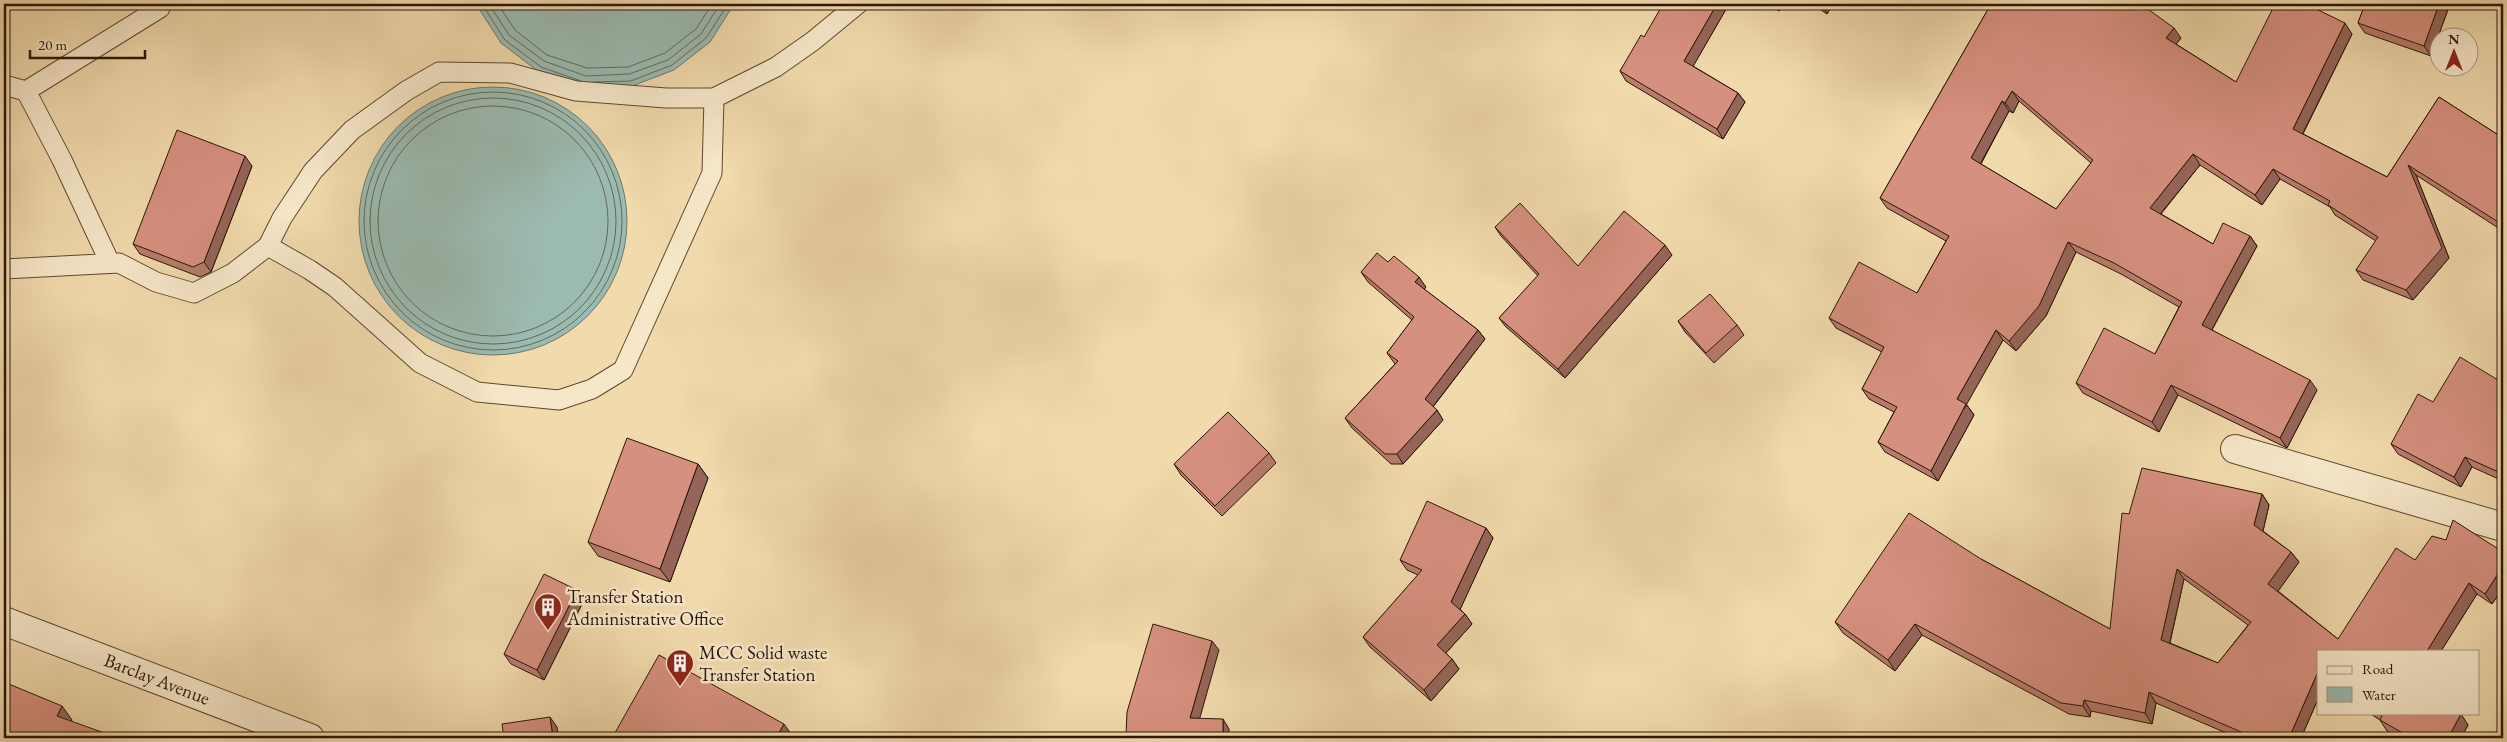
<svg xmlns="http://www.w3.org/2000/svg" width="2507" height="742" font-family="'EB Garamond',serif">
<rect width="100%" height="100%" fill="#f1daac"/>
<filter id="stains"><feTurbulence type="fractalNoise" baseFrequency=".004" numOctaves="4"/><feColorMatrix values="0 0 0 0 .2 0 0 0 0 .09 0 0 0 0 .02 0 0 0 .5 -.17"/></filter>
<radialGradient id="worn" r=".72"><stop offset=".6" stop-color="#630" stop-opacity="0"/><stop offset="1" stop-color="#630" stop-opacity=".3"/></radialGradient>
<!-- water -->
<path fill="#9bbab0" stroke="#6f786c" d="M 476,4 L 734,4 L 710,42 L 674,70 L 632,86 L 584,87 L 539,72 L 501,43 Z
M359 221a134 134 0 1 1 268 0a134 134 0 1 1-268 0Z"/>
<g fill="none" stroke-linecap="round" stroke-linejoin="round">
<!-- shore -->
<path stroke="#64685c" stroke-width="1" d="M 482,4 L 505,40 L 541,67 L 581,81
M 489,4 L 509,35 L 544,61 L 586,76 L 629,74 L 668,60 L 701,34 L 720,4
M 498,4 L 515,30 L 547,55 L 587,68 L 628,67 L 665,53 L 696,29 L 712,4
M 593,82 L 631,81 L 672,65 L 706,38 L 728,4
M364 221a129 129 0 1 1 258 0a129 129 0 1 1-258 0Z
M370 221a123 123 0 1 1 246 0a123 123 0 1 1-246 0Z
M378 221a115 115 0 1 1 230 0a115 115 0 1 1-230 0Z"/>
<!-- lane casing -->
<g stroke="#5e4730" stroke-width="21">
<path id="lane" d="M 4,85 L 26,91 L 62,160 L 110,263
M 26,91 L 160,8
M 268,246 L 282,218 L 313,171 L 352,130 L 406,91 L 439,72 L 510,73 L 576,91 L 666,98 L 714,98 L 776,67 L 813,41 L 858,4
M 4,269 L 119,263 L 156,282 L 194,293 L 233,273 L 268,246 L 310,270 L 335,287 L 420,363 L 477,392 L 559,400 L 592,389 L 623,370 L 712,173 L 714,98"/>
</g>
<!-- street casing -->
<g stroke="#5e4730" stroke-width="30">
<path id="street" d="M 2235,449 L 2503,527
M 4,621 L 310,738"/>
</g>
<!-- lane -->
<use href="#lane" stroke="#f6e7c9" stroke-width="19"/>
<!-- street -->
<use href="#street" stroke="#f6e7c9" stroke-width="28"/>
</g>
<!-- wall -->
<path fill="#b87c6d" stroke="#2d1607" fill-rule="evenodd" d="M 1729,4 L 1693,66 L 1738,93 L 1745,102 L 1723,139 L 1626,81 L 1620,71 L 1644,37 Z
M 1768,4 L 1783,4 L 1779,11 Z
M 1812,4 L 1833,4 L 1827,14 Z
M 1991,4 L 2181,38 L 2176,44 L 2236,82 L 2352,34 L 2303,134 L 2387,177 L 2439,97 L 2503,138 L 2503,231 L 2416,175 L 2449,258 L 2413,300 L 2363,280 L 2356,270 L 2376,241 L 2335,215 L 2330,207 L 2280,179 L 2262,205 L 2200,165 L 2161,214 L 2213,244 L 2250,236 L 2257,246 L 2212,330 L 2317,390 L 2287,448 L 2178,395 L 2159,432 L 2083,393 L 2076,383 L 2155,354 L 2179,307 L 2121,274 L 2076,252 L 2046,316 L 2016,351 L 2003,340 L 1966,404 L 1974,415 L 1938,481 L 1885,452 L 1878,442 L 1894,412 L 1869,399 L 1862,389 L 1882,352 L 1836,328 L 1829,318 L 1917,293 L 1946,241 L 1887,208 L 1880,198 ZM 2019,101 L 2091,163 L 2056,209 L 1981,164 L 2009,111 L 2013,113 Z
M 2365,4 L 2450,4 L 2431,56 L 2365,33 L 2358,23 Z
M 252,166 L 211,272 L 200,277 L 140,254 L 133,244 Z
M 1495,227 L 1578,266 L 1672,255 L 1565,378 L 1506,327 L 1499,318 L 1538,276 L 1501,236 Z
M 1388,262 L 1426,287 L 1424,289 L 1478,330 L 1485,339 L 1433,407 L 1437,410 L 1443,420 L 1403,464 L 1391,464 L 1352,428 L 1345,418 L 1395,364 L 1387,353 L 1412,320 L 1368,282 L 1361,272 Z
M 1678,321 L 1737,325 L 1744,335 L 1714,363 L 1685,332 Z
M 2503,383 L 2503,481 L 2472,467 L 2461,487 L 2398,454 L 2391,444 L 2433,402 Z
M 1269,453 L 1276,463 L 1222,516 L 1181,475 L 1174,464 Z
M 698,464 L 708,478 L 670,582 L 598,556 L 588,542 Z
M 2262,494 L 2269,505 L 2263,531 L 2291,552 L 2299,562 L 2278,591 L 2338,639 L 2415,560 L 2446,540 L 2503,552 L 2503,588 L 2492,604 L 2477,594 L 2441,651 L 2318,651 L 2318,699 L 2301,738 L 2238,738 L 2156,703 L 2152,724 L 2091,711 L 2090,717 L 2069,714 L 1922,635 L 1895,671 L 1843,633 L 1835,622 L 1981,559 L 2110,629 L 2129,514 ZM 2184,579 L 2248,625 L 2218,663 L 2170,643 Z
M 1486,528 L 1493,538 L 1460,609 L 1465,614 L 1472,624 L 1446,653 L 1452,659 L 1459,669 L 1431,701 L 1370,647 L 1363,637 L 1418,575 L 1407,570 L 1400,560 Z
M 584,600 L 544,680 L 511,664 L 504,654 Z
M 2369,713 L 2459,713 L 2468,725 L 2461,738 L 2398,738 L 2399,737 L 2387,731 L 2380,720 Z"/>
<!-- shaded-wall -->
<path fill="#966559" stroke="#2d1607" d="M 1717,4 L 1729,4 L 1691,70 L 1684,61 Z
M 1774,4 L 1783,4 L 1779,11 Z
M 1821,4 L 1833,4 L 1827,14 Z
M 2439,4 L 2450,4 L 2431,56 L 2424,46 Z
M 2345,23 L 2352,34 L 2300,139 L 2293,129 Z
M 2174,28 L 2181,38 L 2173,48 L 2166,38 Z
M 2012,91 L 2019,101 L 2013,113 L 2005,103 Z
M 1738,93 L 1745,102 L 1723,139 L 1717,129 Z
M 2002,101 L 2009,111 L 1978,168 L 1971,158 Z
M 2193,154 L 2200,165 L 2157,218 L 2150,208 Z
M 245,156 L 252,166 L 211,272 L 204,262 Z
M 2408,165 L 2416,175 L 2449,258 L 2413,300 L 2406,290 Z
M 2273,169 L 2280,179 L 2262,205 L 2255,195 Z
M 2250,236 L 2257,246 L 2209,335 L 2202,325 Z
M 2068,242 L 2076,252 L 2046,316 L 2016,351 L 2009,341 Z
M 1665,245 L 1672,255 L 1565,378 L 1558,369 Z
M 1419,277 L 1426,287 L 1422,292 L 1415,282 Z
M 1478,330 L 1485,339 L 1431,409 L 1425,399 Z
M 1996,330 L 2003,340 L 1964,409 L 1957,399 Z
M 2310,380 L 2317,390 L 2287,448 L 2280,438 Z
M 2171,385 L 2178,395 L 2159,432 L 2152,422 Z
M 1966,404 L 1974,415 L 1938,481 L 1931,471 Z
M 1437,410 L 1443,420 L 1403,464 L 1397,454 Z
M 2465,457 L 2472,467 L 2461,487 L 2454,477 Z
M 698,464 L 708,478 L 670,582 L 660,569 Z
M 2262,494 L 2269,505 L 2262,535 L 2254,525 Z
M 1486,528 L 1493,538 L 1459,612 L 1451,602 Z
M 2291,552 L 2299,562 L 2276,594 L 2268,584 Z
M 2503,566 L 2503,588 L 2492,604 L 2485,594 Z
M 2177,569 L 2184,579 L 2168,650 L 2161,640 Z
M 2469,583 L 2477,594 L 2441,651 L 2427,651 Z
M 577,590 L 584,600 L 544,680 L 537,670 Z
M 1465,614 L 1472,624 L 1444,655 L 1437,645 Z
M 1915,624 L 1922,635 L 1895,671 L 1888,660 Z
M 1212,641 L 1219,650 L 1197,728 L 1190,718 Z
M 1452,659 L 1459,669 L 1431,701 L 1424,690 Z
M 2317,674 L 2318,676 L 2318,699 L 2301,738 L 2289,738 Z
M 2149,692 L 2156,703 L 2152,724 L 2145,713 Z
M 2084,700 L 2091,711 L 2090,717 L 2083,706 Z
M 62,706 L 72,720 L 67,730 L 57,716 Z
M 2461,714 L 2468,725 L 2461,738 L 2448,738 Z
M 550,717 L 557,727 L 559,738 L 553,738 Z
M 1223,719 L 1229,729 L 1229,738 L 1223,738 Z
M 784,724 L 794,738 L 776,738 Z"/>
<!-- building -->
<path fill="#d6907f" stroke="#2d1607" fill-rule="evenodd" d="M 1663,4 L 1717,4 L 1684,61 L 1738,93 L 1717,129 L 1620,71 L 1641,35 L 1644,37 Z
M 1991,4 L 2141,4 L 2174,28 L 2166,38 L 2236,82 L 2275,4 L 2306,4 L 2345,23 L 2293,129 L 2387,177 L 2439,97 L 2503,138 L 2503,225 L 2408,165 L 2442,248 L 2406,290 L 2356,270 L 2378,237 L 2328,205 L 2330,201 L 2273,169 L 2255,195 L 2193,154 L 2150,208 L 2213,244 L 2223,223 L 2250,236 L 2202,325 L 2310,380 L 2280,438 L 2171,385 L 2152,422 L 2076,383 L 2104,328 L 2155,354 L 2182,302 L 2114,263 L 2068,242 L 2039,306 L 2009,341 L 1996,330 L 1957,399 L 1966,404 L 1931,471 L 1878,442 L 1897,407 L 1862,389 L 1884,347 L 1829,318 L 1859,262 L 1917,293 L 1949,236 L 1880,198 ZM 2012,91 L 2093,160 L 2056,209 L 1971,158 L 2002,101 L 2005,103 Z
M 2365,4 L 2439,4 L 2424,46 L 2358,23 Z
M 177,130 L 245,156 L 204,262 L 193,267 L 133,244 Z
M 1520,203 L 1578,266 L 1624,211 L 1665,245 L 1558,369 L 1499,318 L 1539,274 L 1495,227 Z
M 1377,253 L 1388,262 L 1394,256 L 1419,277 L 1415,282 L 1478,330 L 1425,399 L 1437,410 L 1397,454 L 1385,454 L 1345,418 L 1398,361 L 1387,353 L 1414,317 L 1361,272 Z
M 1710,294 L 1737,325 L 1706,353 L 1678,321 Z
M 2460,357 L 2503,383 L 2503,474 L 2465,457 L 2454,477 L 2391,444 L 2418,394 L 2433,402 Z
M 1228,412 L 1269,453 L 1215,506 L 1174,464 Z
M 627,438 L 698,464 L 660,569 L 588,542 Z
M 2142,468 L 2262,494 L 2254,525 L 2291,552 L 2268,584 L 2338,639 L 2396,548 L 2415,560 L 2432,536 L 2446,540 L 2453,520 L 2503,552 L 2503,566 L 2485,594 L 2469,583 L 2427,651 L 2318,651 L 2318,675 L 2317,674 L 2289,738 L 2255,738 L 2149,692 L 2145,713 L 2084,700 L 2083,706 L 2061,703 L 1915,624 L 1888,660 L 1835,622 L 1909,513 L 1981,559 L 2110,629 L 2122,513 L 2129,514 ZM 2177,569 L 2251,622 L 2218,663 L 2161,640 Z
M 1427,501 L 1486,528 L 1451,602 L 1465,614 L 1437,645 L 1452,659 L 1424,690 L 1363,637 L 1422,570 L 1400,560 Z
M 544,574 L 577,590 L 537,670 L 504,654 Z
M 1153,624 L 1212,641 L 1190,718 L 1223,719 L 1223,738 L 1024,738 L 1025,734 L 1126,734 L 1127,712 Z
M 659,655 L 784,724 L 776,738 L 612,738 Z
M 4,682 L 62,706 L 57,716 L 118,738 L 4,738 Z
M 2379,713 L 2459,713 L 2461,714 L 2448,738 L 2398,738 L 2401,732 L 2380,720 L 2382,716 Z
M 550,717 L 553,738 L 504,738 L 502,724 Z"/>
<!-- icons -->
<defs>
<g id="building-pin" transform="scale(1.4375)"><path d="M0 17L-7.5 6A9.5 9.5 0 1 1 7.5 6Z" fill="#8f2418" stroke="#f6e7c9"/><path d="M-4-6H4V6H1V3H-1V6H-4ZM-2.5-4.3h1.7v1.8h-1.7ZM.8-4.3h1.7v1.8H.8ZM-2.5-1h1.7V.8h-1.7ZM.8-1h1.7V.8H.8Z" fill="#fff"/></g>
</defs>
<g fill-rule="evenodd">
<use href="#building-pin" x="548" y="607"/>
<use href="#building-pin" x="680" y="663"/>
</g>
<g text-anchor="middle" dominant-baseline="central" stroke-width="5" stroke-linejoin="round" paint-order="stroke">
<!-- poi labels -->
<g font-size="19" fill="#2d1607" stroke="#f6e7c9" text-anchor="start">
<text x="567" y="596">Transfer Station<tspan x="567" dy="22">Administrative Office</tspan></text>
<text x="699" y="652">MCC Solid waste<tspan x="699" dy="22">Transfer Station</tspan></text>
</g>
<!-- street labels -->
<g font-size="19" fill="#2d1607" stroke="#f6e7c9">
<text transform="translate(157 679) rotate(21)">Barclay Avenue</text>
</g>
</g>
<!-- margin -->
<rect width="2507" height="742" fill="none" stroke="#f1daac" stroke-width="20"/>
<rect x="5" y="5" width="2497" height="732" fill="none" stroke="#2d1607" stroke-width="2.5"/>
<rect x="10" y="10" width="2487" height="722" fill="none" stroke="#2d1607"/>
<!-- legend -->
<rect x="2317" y="650" width="162" height="65" fill="#f6e7c9" stroke="#a6937b"/>
<rect x="2327" y="666" width="25" height="8" fill="#f6e7c9" stroke="#a6937b"/>
<text x="2362" y="674" font-size="15" fill="#2d1607">Road</text>
<rect x="2327" y="687" width="25" height="15" fill="#9bbab0" stroke="#a6937b"/>
<text x="2362" y="700" font-size="15" fill="#2d1607">Water</text>
<!-- north arrow -->
<g transform="translate(2454 52)"><circle r="24" fill="#f6e7c9" stroke="#a6937b"/>
<path d="M0-4L9 19L0 12L-9 19Z" fill="#8f2418"/>
<text y="-8" font-size="14" font-weight="bold" text-anchor="middle" fill="#2d1607">N</text>
</g>
<!-- scale -->
<path d="M30 50v8h115v-8" fill="none" stroke="#2d1607" stroke-width="2.5"/>
<text x="38" y="50" font-size="15" fill="#2d1607" stroke="#f6e7c9" stroke-width="4" paint-order="stroke">20 m</text>
<rect width="100%" height="100%" filter="url(#stains)"/>
<rect width="100%" height="100%" fill="url(#worn)"/>
</svg>
